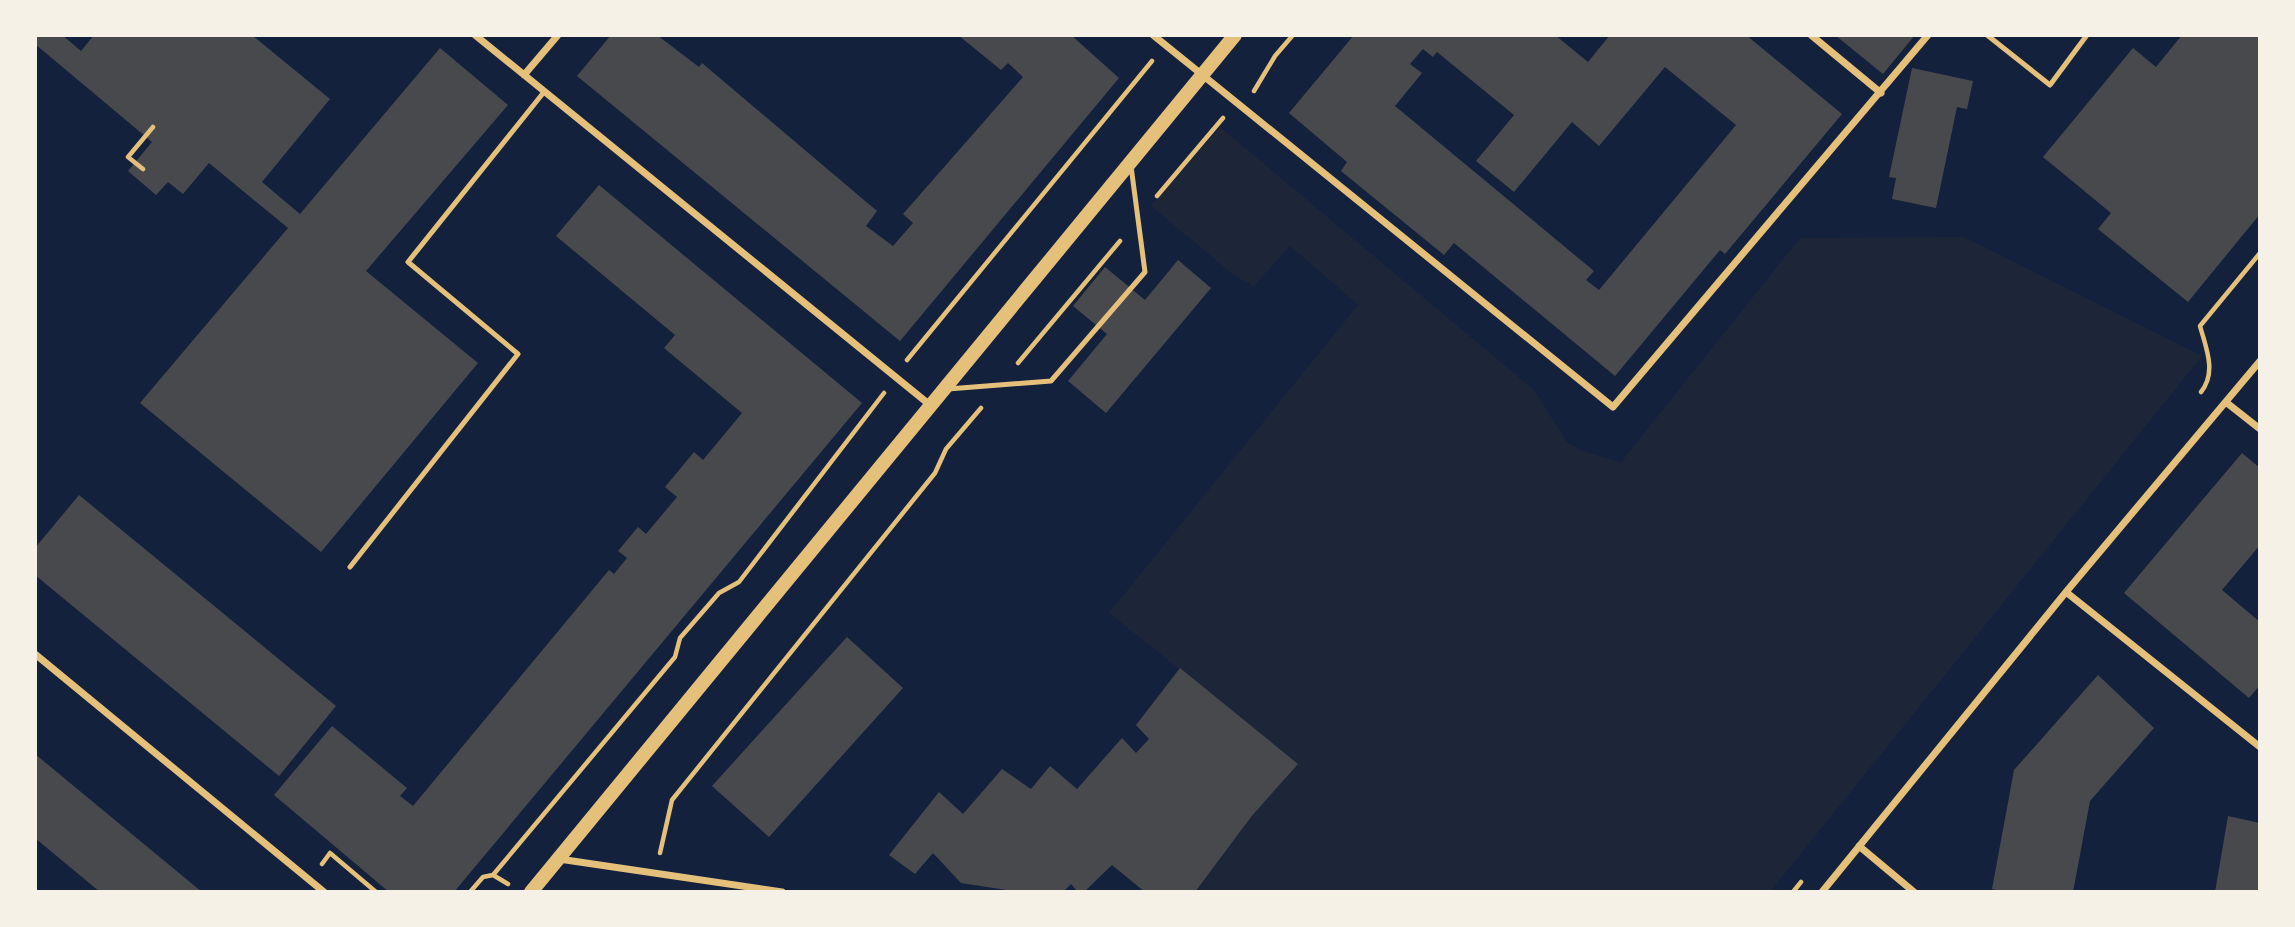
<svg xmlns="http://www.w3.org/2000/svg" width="2295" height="927" font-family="Manrope,sans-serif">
<rect width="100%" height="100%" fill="#14213d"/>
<!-- green -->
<path fill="#1d2539" d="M 1220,127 L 1534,390 L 1567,442 L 1582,451 L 1621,462 L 1800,238 L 1964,237 L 2202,356 L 1770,892 L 1195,892 L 1251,817 L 1298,764 L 1109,613 L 1358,305 L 1290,246 L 1254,286 L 1235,276 L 1151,206 Z"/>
<!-- building -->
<path fill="#48494c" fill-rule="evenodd" d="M 35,35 L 62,35 L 81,51 L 94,35 L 252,35 L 330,99 L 262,182 L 300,214 L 440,48 L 508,105 L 366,271 L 478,363 L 321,552 L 140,403 L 288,228 L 209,163 L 183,194 L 168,182 L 156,195 L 128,171 L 152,142 L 35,44 Z
M 611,35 L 657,35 L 699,67 L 702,63 L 877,211 L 866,226 L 893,246 L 913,223 L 903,214 L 1023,77 L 1008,63 L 1001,70 L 958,35 L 1071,35 L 1119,78 L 900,341 L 577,76 Z
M 1354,35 L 1555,35 L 1588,62 L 1610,35 L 1746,35 L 1842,114 L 1725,254 L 1720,250 L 1615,376 L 1454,243 L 1444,255 L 1341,171 L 1347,162 L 1289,113 ZM 1423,49 L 1433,57 L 1437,52 L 1514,115 L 1476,161 L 1514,192 L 1572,122 L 1599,146 L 1665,67 L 1736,125 L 1599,290 L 1586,280 L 1594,271 L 1395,106 L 1422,73 L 1410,64 Z
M 1835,35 L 1915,35 L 1883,74 Z
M 2182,35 L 2260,35 L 2260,214 L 2188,302 L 2098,229 L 2111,213 L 2043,157 L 2133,48 L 2156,67 Z
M 1912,68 L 1973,81 L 1967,109 L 1957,107 L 1936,208 L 1892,199 L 1896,178 L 1889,177 Z
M 599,185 L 862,403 L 454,892 L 389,892 L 274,795 L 332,726 L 407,788 L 400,796 L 413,806 L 609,570 L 614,574 L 627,558 L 618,551 L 638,527 L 646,534 L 677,497 L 665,487 L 694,452 L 703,460 L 742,413 L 664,348 L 675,335 L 556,236 Z
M 1178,260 L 1211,288 L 1106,413 L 1068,381 L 1107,334 L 1073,306 L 1105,267 L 1145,300 Z
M 2242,453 L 2260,468 L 2260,545 L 2222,590 L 2260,622 L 2260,685 L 2249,698 L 2124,593 Z
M 79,495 L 336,706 L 279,776 L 35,575 L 35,548 Z
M 847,637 L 903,688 L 769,837 L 712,786 Z
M 1180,668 L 1298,764 L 1251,817 L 1195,892 L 1145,892 L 1112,865 L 1084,892 L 1078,892 L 1071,884 L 1063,892 L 1020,892 L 961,883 L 933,853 L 915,874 L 889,855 L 939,792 L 963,814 L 1002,769 L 1031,789 L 1050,766 L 1077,789 L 1122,738 L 1136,753 L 1149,739 L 1136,725 Z
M 2098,675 L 2154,728 L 2090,801 L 2073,892 L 2005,892 L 1992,889 L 2014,770 Z
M 35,754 L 202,892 L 100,892 L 35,838 Z
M 2228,816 L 2260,823 L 2260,892 L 2215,892 Z"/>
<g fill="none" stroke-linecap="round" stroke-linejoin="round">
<!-- path -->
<path stroke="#e5c07b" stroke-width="4.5" d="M 1254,91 L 1275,56 L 1293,35
M 143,169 L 128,157 L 153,127
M 1157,196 L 1223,118
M 907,360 L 1152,61
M 1018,363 L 1120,241
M 2201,392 C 2217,372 2206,348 2200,326 L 2260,253
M 660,853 L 672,800 L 935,473 L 946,449 L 981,408
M 322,864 L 330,853 L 376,892
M 493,875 L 675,657 L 680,638 L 719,593 L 739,582 L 884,393
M 470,892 L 483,877 L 493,875 L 508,884
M 1793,892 L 1801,882"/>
<!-- service -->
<path stroke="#e5c07b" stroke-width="5" d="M 1987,35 L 2050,85 L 2087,35
M 948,389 L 1051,381 L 1145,272 L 1131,166
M 350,567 L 518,354 L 408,262 L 544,92"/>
<!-- minor -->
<path stroke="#e5c07b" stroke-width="7" d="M 475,35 L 930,405
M 1153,35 L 1613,407 L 1928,35
M 1811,35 L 1881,93
M 524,75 L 558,35
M 2227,403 L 2260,429
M 2066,592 L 2260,747
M 35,654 L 324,892
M 1859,846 L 1914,892
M 559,859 L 782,892
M 1822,892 L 2066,592 L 2260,361"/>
<!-- secondary -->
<path stroke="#e5c07b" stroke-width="14" d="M 531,892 L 1235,35"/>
</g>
<!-- border -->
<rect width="2295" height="927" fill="none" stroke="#f6f1e7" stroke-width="74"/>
</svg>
